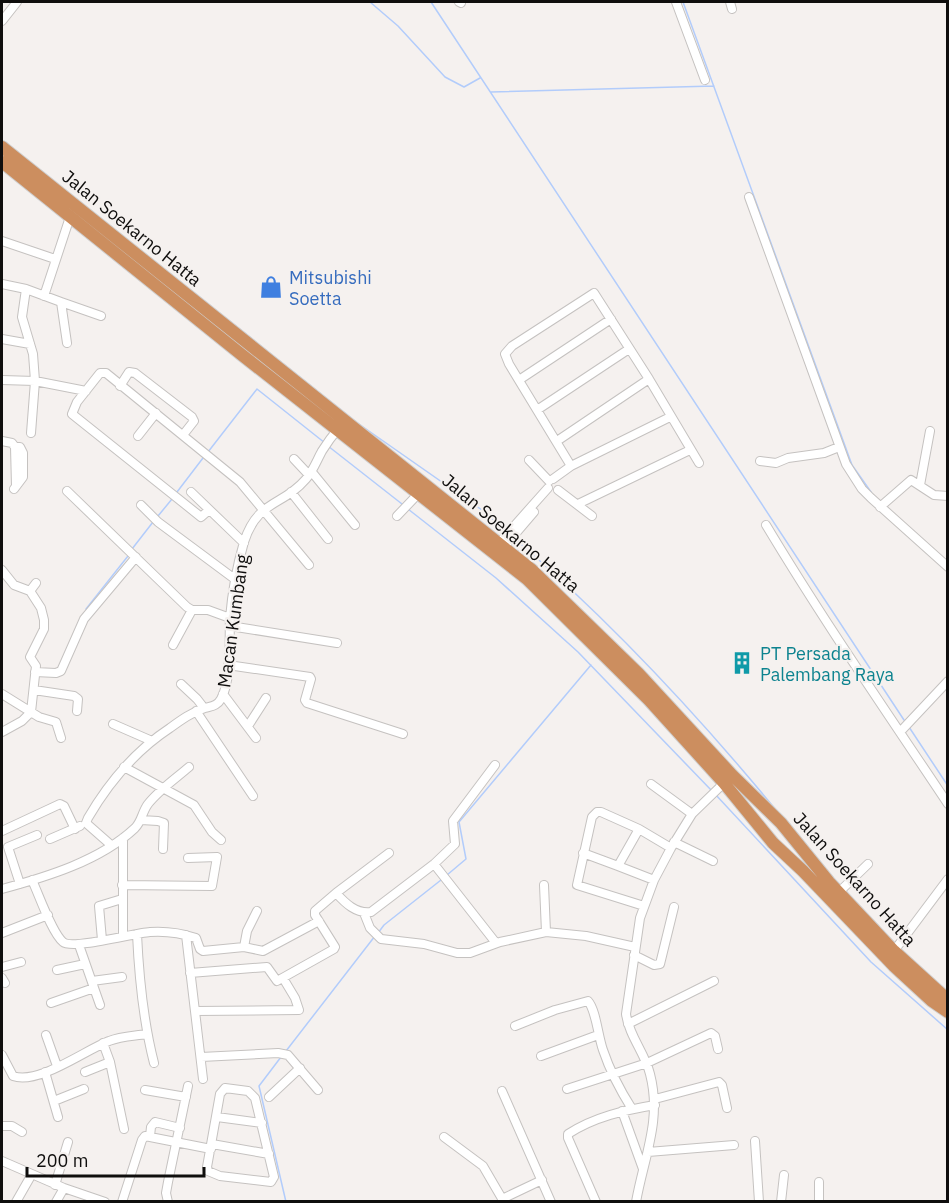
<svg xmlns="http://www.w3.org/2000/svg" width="949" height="1203" font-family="'IBM Plex Sans',sans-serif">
<rect width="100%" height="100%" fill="#f5f1ef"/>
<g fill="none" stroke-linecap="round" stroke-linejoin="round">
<!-- stream -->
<path stroke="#b2ccfb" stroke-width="1.5" d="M 370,2 L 398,26 L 445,77 L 464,87 L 480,78
M 431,2 L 904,720
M 683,2 L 852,465 L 871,492
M 491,92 L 714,86
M 154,261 L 356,422 L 482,510 L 505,530
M 328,446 L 402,504
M 208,452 L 257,389 L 325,443
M 177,492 L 203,458
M 408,509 L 496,578 L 578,652 L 712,791
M 158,516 L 172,499
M 515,539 C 609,620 697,714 776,810
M 132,549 L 153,522
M 86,609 L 128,556
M 909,727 L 948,786
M 715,794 L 871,962 L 948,1030
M 447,875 L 466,859 L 459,822 L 591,665
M 378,933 L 384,925 L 441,880
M 286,1051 L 375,936
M 281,1057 L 259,1086 L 286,1202"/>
<!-- minor casing -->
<g stroke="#c5c2c0" stroke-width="10">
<path id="minor" d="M 459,2 L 461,3
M 676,2 L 705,80
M 730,2 L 732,9
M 2,21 L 17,2
M 749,197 L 846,464 L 862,489 L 871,498 L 948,567
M 2,241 L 55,259
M 2,284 L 26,289 L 61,302 L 67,343
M 26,289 L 22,317 L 33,354 L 35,381 L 31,433
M 44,296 L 70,217
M 61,302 L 101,316
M 2,339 L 30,344
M 2,380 L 35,381 L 86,391
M 519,380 L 611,319
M 120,386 L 129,372 L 135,373 L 192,417 L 194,421 L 183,435
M 537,410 L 629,349
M 138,436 L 156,413
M 2,441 L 12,443 L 15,447 L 16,486
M 557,441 L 649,379
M 294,459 L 309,475
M 529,460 L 549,481
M 760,461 L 776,463 L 788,458 L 824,453 L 839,447
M 571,466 L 509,364 L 505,354 L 512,346 L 594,293 L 649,379 L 699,463
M 311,471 L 355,525
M 553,479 L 571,466 L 670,417
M 920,485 L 930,431
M 14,489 L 23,477 L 23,453 L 20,447 L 15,447
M 558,490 L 592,516
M 67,491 L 187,607 L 192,610 L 208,610 L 230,618
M 191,492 L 244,543
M 291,492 L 328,539
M 578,504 L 690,450
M 141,505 L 158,522 L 236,580
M 880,507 L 911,480 L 934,495 L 948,496
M 209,510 L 201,517 L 72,414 L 77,402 L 100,373 L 106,373 L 240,482 L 309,565
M 397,516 L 419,493
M 766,525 C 823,620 886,711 948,804
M 499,543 L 548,488
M 504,547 L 534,512
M 2,570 L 14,585 L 30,591 L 41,608 L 44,620 L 44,629 L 30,657 L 36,666 L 31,712 L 22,721 L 2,732
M 30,591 L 36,583
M 230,626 L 337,643
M 173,645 L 192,610
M 228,665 L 310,677 L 311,679 L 305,700 L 307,703 L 403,734
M 35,672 L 56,673 L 61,671 L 84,619 L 136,557
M 181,684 L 197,699 L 204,708
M 34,690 L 74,696 L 78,699 L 77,711
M 2,694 L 39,717 L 56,722 L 61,738
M 223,694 L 256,738
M 196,711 L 253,796
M 113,724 L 152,741
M 248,726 L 266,698
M 900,732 L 948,681
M 124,767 L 194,805 L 212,832 L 221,840
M 651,784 L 692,814
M 141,820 L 158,821 L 164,823 L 163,849
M 639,829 L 618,866 L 654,880
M 2,831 L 60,804 L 64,806 L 75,829
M 50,839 L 80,826
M 674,842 L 713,861
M 111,845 L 86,823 L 88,818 C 109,782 135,751 170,728 C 181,720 192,712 205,708 C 212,706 217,706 221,699 C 232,679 229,641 230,618 C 232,594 237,566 244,542 C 258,499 282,507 306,479 C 313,471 317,460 322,451 C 327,443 332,436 338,429
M 583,853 L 618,866
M 434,864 L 496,943
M 32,880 C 39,895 52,933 63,942 C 72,950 134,933 150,932 C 165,931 181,933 196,938 L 200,949 L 203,951 L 244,947 L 263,951 L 319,921
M 20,884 L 8,847 L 37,835
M 122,885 L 212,886 L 217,857 L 188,858
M 544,885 L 546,932
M 2,889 C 46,877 100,861 135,828 C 142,821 142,812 148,804 C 159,790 175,779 189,767
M 839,892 L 868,864
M 336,893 C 345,903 356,914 371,912 L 434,864 L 455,844 L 453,821 L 495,765
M 644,906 L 577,885 L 592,817 L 597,812 L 601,812 L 639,829 L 671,848
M 364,913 L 370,928 L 381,939 L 424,944 L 457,953 L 470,953 L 500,942 L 546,932 L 586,936 L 635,947
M 2,933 L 48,915
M 137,934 C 139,978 143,1020 154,1063
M 186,935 L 203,1079
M 123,936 L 123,838
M 102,940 L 99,906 L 122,899
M 79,945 L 100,1005
M 244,947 L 247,931 L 257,911
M 894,951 L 948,879
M 634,955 L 654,965 L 660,964 L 674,907
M 2,967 L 21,962
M 57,970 L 85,964
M 190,973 L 267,967 L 277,981 L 334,949 L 335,947 L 315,915 L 315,911 L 336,893 L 389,853
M 2,978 L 5,983
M 92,981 L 122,977
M 51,1003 L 94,988
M 195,1011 L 299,1010 L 295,998 L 283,978
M 628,1024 L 714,981
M 515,1026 L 555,1010 L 588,1001 C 596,1010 598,1036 603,1050 C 610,1071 620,1090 632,1109
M 46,1035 L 57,1066
M 103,1043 L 110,1062 L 124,1129
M 2,1055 L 13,1076 C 39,1085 85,1050 109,1041 C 121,1036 134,1036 146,1034
M 541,1056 L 598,1035
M 201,1057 L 278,1053 L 288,1055 L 318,1090
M 45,1072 L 58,1117
M 85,1072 L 110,1062
M 225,1088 L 248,1091 L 255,1098 L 274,1177 L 271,1182 L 220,1176 L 208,1171 L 207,1167 L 220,1094 Z
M 567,1089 L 647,1063 L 711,1033 L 715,1036 L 718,1049
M 145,1090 L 186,1097
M 502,1091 L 551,1202
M 269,1097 L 300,1068
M 655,1099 L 719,1082 L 722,1085 L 727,1108
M 54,1101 L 84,1089
M 622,1111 L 643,1169
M 217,1117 L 262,1123
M 2,1126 L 12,1126 L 22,1132
M 150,1136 L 151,1127 L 155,1122 L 180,1128
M 444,1137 L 483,1166 L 504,1202
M 755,1141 L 759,1202
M 212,1144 L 269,1154
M 648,1152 L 734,1145
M 2,1161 L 64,1188 L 105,1202
M 55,1185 L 68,1142
M 502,1199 L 542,1180
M 16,1202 L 32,1174
M 56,1202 L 64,1188
M 122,1202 L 142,1140 L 145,1136 L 211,1149
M 168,1202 L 166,1193 L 168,1182 L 188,1086
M 596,1202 L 568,1138 L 568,1134 C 594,1117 625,1110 655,1105
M 636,1202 C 644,1157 662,1120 650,1074 C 645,1053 629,1036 626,1014 L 640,918 L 654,880 L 671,848 L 692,814 L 724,783
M 781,1202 L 784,1175
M 819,1202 L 819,1182"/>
</g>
<!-- highway casing -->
<g stroke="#cfcfcf" stroke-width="14">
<path id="highway" d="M 2,147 L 532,570 L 639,674 L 732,775 L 781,823 L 829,882 L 894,951 L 948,1000
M 2,162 L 242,355 L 527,579 L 649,700 L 724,783 L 773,843 L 803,871 L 894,966 L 932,1001 L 948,1012"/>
</g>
<!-- minor -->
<use href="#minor" stroke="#fff" stroke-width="8"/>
<!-- highway -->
<use href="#highway" stroke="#cc8e5f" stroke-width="12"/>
</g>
<!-- icons -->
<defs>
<g id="shop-bare" transform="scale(1.8)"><path d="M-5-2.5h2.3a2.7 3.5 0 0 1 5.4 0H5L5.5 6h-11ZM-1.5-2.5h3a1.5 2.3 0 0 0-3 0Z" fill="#3f7fe0" stroke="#f5f1ef" stroke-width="2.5" paint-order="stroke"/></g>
<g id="building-bare" transform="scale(1.8)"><path d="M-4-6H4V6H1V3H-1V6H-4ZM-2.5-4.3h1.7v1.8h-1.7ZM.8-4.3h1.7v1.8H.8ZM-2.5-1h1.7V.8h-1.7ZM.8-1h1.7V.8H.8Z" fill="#0f9aa8" stroke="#f5f1ef" stroke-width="2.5" paint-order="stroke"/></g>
</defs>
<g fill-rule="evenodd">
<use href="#shop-bare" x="271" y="287"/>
<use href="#building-bare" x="742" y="663"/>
</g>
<g text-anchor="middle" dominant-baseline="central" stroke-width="4.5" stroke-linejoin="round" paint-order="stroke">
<!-- street labels -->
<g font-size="18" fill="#0f0e0d" stroke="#f5f1ef">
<text transform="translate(132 228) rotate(39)">Jalan Soekarno Hatta</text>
<text transform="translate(511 533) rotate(40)">Jalan Soekarno Hatta</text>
<text transform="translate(233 621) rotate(-82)">Macan Kumbang</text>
<text transform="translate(855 879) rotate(48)">Jalan Soekarno Hatta</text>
</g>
<!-- shop labels -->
<g font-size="18" fill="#366cbe" stroke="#f5f1ef" text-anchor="start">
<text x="289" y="277">Mitsubishi<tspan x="289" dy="21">Soetta</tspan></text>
</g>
<!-- culture labels -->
<g font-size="18" fill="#0d838f" stroke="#f5f1ef" text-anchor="start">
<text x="760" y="653">PT Persada<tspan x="760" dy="21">Palembang Raya</tspan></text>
</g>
</g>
<!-- border -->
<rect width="949" height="1203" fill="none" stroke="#0f0e0d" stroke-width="6"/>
<!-- scale -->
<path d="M27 1167v9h177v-9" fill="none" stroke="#0f0e0d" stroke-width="3"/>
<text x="36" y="1167" font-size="18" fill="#0f0e0d" stroke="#f5f1ef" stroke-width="4.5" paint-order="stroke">200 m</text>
</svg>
